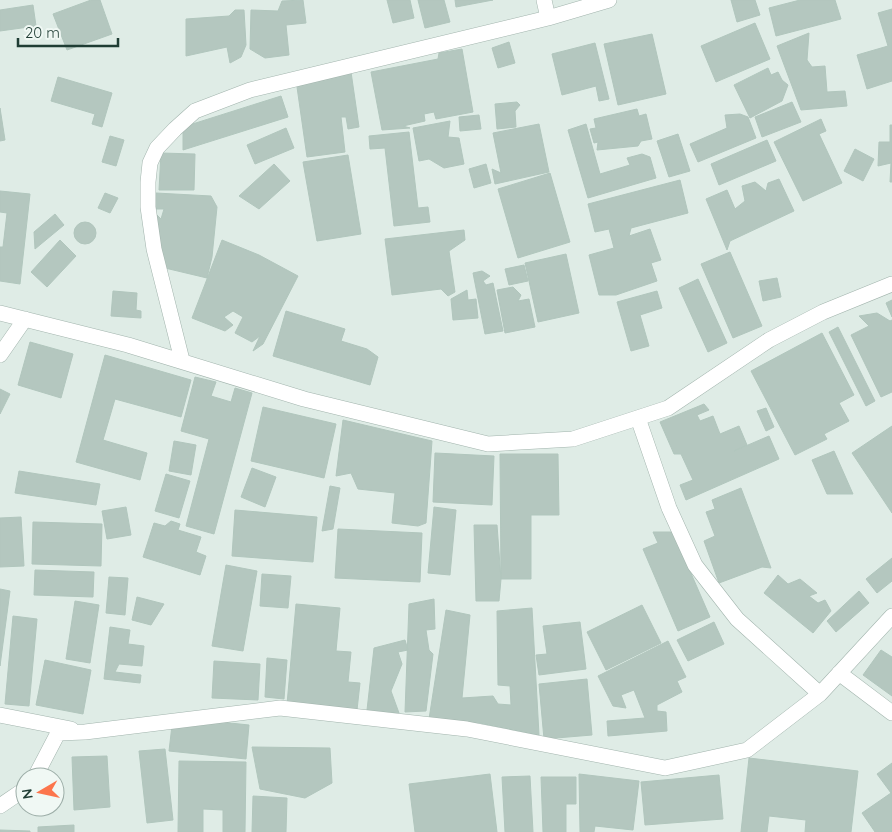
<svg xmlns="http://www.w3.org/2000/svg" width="892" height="832" font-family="Quicksand,sans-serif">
<rect width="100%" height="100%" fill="#dfece6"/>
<!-- building -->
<path fill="#b4c7bf" stroke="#b1c6bd" d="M 91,0 L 100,0 L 112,34 L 67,50 L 53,14 Z
M 303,0 L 306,23 L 286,25 L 289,55 L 265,58 L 250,49 L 251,10 L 278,11 L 282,1 Z
M 387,0 L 410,0 L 414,18 L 393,23 Z
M 418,0 L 444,0 L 450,22 L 425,28 Z
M 455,0 L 493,0 L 456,7 Z
M 731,0 L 755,0 L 760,15 L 737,22 Z
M 800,0 L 835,0 L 841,19 L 776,36 L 769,8 Z
M 33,5 L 36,26 L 0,31 L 0,10 Z
M 892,9 L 892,81 L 867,89 L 857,55 L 888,46 L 878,13 Z
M 235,10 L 244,10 L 246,45 L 241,57 L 230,63 L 227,47 L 186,56 L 186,19 L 229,16 Z
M 755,23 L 770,59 L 716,82 L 701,46 Z
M 809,33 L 807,60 L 812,67 L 825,66 L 827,92 L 845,91 L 847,106 L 801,110 L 777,46 Z
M 652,34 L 666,94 L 618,105 L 604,44 Z
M 509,42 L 515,63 L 498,68 L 492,48 Z
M 595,43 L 609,99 L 599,101 L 596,86 L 562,95 L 552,54 Z
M 462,49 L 473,112 L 436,119 L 434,112 L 424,114 L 425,121 L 403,126 L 410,128 L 382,130 L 371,72 L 438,59 L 439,53 Z
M 768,68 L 771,75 L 778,72 L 782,80 L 788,85 L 782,101 L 750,118 L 734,85 Z
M 351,72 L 359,127 L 348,129 L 346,117 L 341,117 L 345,152 L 307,157 L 296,80 Z
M 58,77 L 112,93 L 102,127 L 92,124 L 95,114 L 51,101 Z
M 281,96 L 288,117 L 183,150 L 183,127 Z
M 517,102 L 520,105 L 515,111 L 516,127 L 497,129 L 495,104 Z
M 792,102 L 801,122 L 762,137 L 755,117 Z
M 0,108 L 5,140 L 0,141 Z
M 637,109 L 639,116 L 646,114 L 652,139 L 641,141 L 638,146 L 597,150 L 598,142 L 594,143 L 590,129 L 596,128 L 594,119 Z
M 740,114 L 748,117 L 756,138 L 698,162 L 690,144 L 727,128 L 725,115 Z
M 479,115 L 481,129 L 460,131 L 459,117 Z
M 821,119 L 826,131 L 819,134 L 842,183 L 803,201 L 774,142 Z
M 450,121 L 448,137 L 459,138 L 464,164 L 444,168 L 429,159 L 419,161 L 413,128 Z
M 539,124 L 549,172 L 495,184 L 492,169 L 501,173 L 493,133 Z
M 586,124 L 600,174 L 630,165 L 627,158 L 642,154 L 650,157 L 656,178 L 588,198 L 568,130 Z
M 890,125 L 892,125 L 892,182 L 890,182 L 891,163 L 878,166 L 879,142 L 890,142 Z
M 286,128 L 294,148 L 255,164 L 247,145 Z
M 409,132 L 418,208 L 428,207 L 430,222 L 394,226 L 385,148 L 370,149 L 369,136 Z
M 678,134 L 690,171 L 669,177 L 657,141 Z
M 110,136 L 124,140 L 116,166 L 102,162 Z
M 767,140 L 776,161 L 719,185 L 711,164 Z
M 855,149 L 874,159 L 863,181 L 844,171 Z
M 161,153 L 195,154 L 194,190 L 159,190 Z
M 348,155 L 361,234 L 317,241 L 303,162 Z
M 274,164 L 290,181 L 259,209 L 239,196 Z
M 486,164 L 491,183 L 474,188 L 469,169 Z
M 550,173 L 570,242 L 518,258 L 498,189 Z
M 779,179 L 794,211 L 730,241 L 727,250 L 706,199 L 727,190 L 735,209 L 745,201 L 742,186 L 755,182 L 766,191 L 768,183 Z
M 680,180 L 688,213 L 631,228 L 629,236 L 650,229 L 661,260 L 651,263 L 657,281 L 616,295 L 599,295 L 589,255 L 614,248 L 609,229 L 595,232 L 588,204 Z
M 0,191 L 30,194 L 20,284 L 0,281 L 0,247 L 3,247 L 7,213 L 0,212 Z
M 105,193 L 118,198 L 110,213 L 98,208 Z
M 156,193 L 211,196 L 217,207 L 212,257 L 207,278 L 165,268 L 154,212 L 161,219 L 164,209 L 155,209 Z
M 55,214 L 64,225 L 35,249 L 34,232 Z
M74 233a11 11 0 1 1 22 0a11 11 0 1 1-22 0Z
M 464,230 L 465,240 L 449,251 L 455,292 L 448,296 L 441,289 L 392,295 L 385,239 Z
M 60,240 L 76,256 L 47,287 L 31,272 Z
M 222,240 L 259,255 L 298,276 L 263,344 L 253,351 L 260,336 L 252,342 L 235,333 L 243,317 L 233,311 L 224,317 L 233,325 L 225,331 L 192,318 Z
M 730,252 L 762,326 L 733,338 L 701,264 Z
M 566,254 L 579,313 L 538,322 L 525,263 Z
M 524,265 L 528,281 L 509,285 L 505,269 Z
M 482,271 L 490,276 L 483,281 L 486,285 L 493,283 L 503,331 L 485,334 L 473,273 Z
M 777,278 L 781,297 L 763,301 L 759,281 Z
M 698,279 L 727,343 L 708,352 L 679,288 Z
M 513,287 L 521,295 L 518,301 L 529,299 L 535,327 L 505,333 L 497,290 Z
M 467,290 L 468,300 L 476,299 L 478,318 L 453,320 L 451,299 Z
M 113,291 L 137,293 L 136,310 L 141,311 L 141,318 L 111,316 Z
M 657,291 L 662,308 L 640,315 L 649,346 L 631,351 L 617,302 Z
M 892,300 L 892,317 L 886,303 Z
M 286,311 L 345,329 L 341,341 L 367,349 L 378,357 L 370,385 L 273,356 Z
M 877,313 L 890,321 L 892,320 L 892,392 L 881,397 L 851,335 L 869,326 L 859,316 Z
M 838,327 L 875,401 L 866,406 L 829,332 Z
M 822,333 L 854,395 L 839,403 L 849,421 L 824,434 L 827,439 L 795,455 L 751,371 Z
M 30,342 L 73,354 L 61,398 L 18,385 Z
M 105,355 L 191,380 L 181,417 L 115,399 L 103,440 L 147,453 L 140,480 L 76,462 Z
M 195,377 L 216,382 L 211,396 L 231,402 L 235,388 L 252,393 L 214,534 L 186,526 L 209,439 L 181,431 Z
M 0,389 L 10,394 L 0,414 Z
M 704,404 L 709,410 L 697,415 L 700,421 L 713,416 L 720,434 L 739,426 L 747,445 L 734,451 L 769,436 L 779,459 L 686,500 L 680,485 L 693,480 L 681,454 L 674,454 L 660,422 Z
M 263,407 L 336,424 L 324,478 L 251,461 Z
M 766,408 L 774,427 L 766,431 L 757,411 Z
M 343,420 L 432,441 L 426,523 L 418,526 L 392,523 L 395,493 L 358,489 L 351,473 L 336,476 Z
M 892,426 L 892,513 L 852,453 Z
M 174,441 L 196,445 L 191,475 L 169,471 Z
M 834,451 L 853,494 L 827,494 L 812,460 Z
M 435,453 L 494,456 L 492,505 L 433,502 Z
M 500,454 L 558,454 L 559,515 L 531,515 L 531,579 L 501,579 Z
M 252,468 L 276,477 L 265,507 L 241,497 Z
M 19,471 L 100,484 L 96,505 L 15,493 Z
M 166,474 L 190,481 L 179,518 L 155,511 Z
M 330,486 L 340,488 L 333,529 L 322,531 Z
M 741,488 L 771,568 L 762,567 L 719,583 L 704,541 L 715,536 L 706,512 L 715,509 L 712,500 Z
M 126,507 L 131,535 L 107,539 L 102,511 Z
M 434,507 L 456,510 L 450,575 L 428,573 Z
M 235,510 L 317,517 L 313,562 L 232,556 Z
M 21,517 L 24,566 L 0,567 L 0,518 Z
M 171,521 L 180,524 L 178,530 L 201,537 L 196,552 L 206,556 L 200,575 L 143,557 L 154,523 L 165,526 Z
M 33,522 L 102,524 L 101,566 L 32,564 Z
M 474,525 L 497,525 L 501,579 L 499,601 L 476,601 Z
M 338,529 L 422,533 L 420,582 L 335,578 Z
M 653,532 L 673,532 L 710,617 L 678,631 L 643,549 L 658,543 Z
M 892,558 L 892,581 L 877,593 L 866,579 Z
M 226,565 L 257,571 L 243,651 L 212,646 Z
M 35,570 L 94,572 L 93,597 L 34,595 Z
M 262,574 L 291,576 L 288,608 L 260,606 Z
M 778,575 L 788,584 L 800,579 L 817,593 L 809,596 L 818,603 L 825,600 L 831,611 L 813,633 L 764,593 Z
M 109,577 L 128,578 L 125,615 L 106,613 Z
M 0,589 L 10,591 L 0,666 Z
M 859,591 L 869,603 L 836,632 L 827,621 Z
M 137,597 L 164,604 L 151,625 L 132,620 Z
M 434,599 L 435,629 L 426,630 L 429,650 L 433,654 L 426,711 L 405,712 L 409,604 Z
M 75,601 L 99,605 L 90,663 L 66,659 Z
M 296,604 L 340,608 L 336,651 L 351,652 L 348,682 L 360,683 L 357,710 L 287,704 Z
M 642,605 L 661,643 L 606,670 L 587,632 Z
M 532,608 L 539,735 L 480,723 L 429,719 L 446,610 L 470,615 L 462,698 L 493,696 L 498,704 L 511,705 L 510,686 L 498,685 L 497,611 Z
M 13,616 L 37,619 L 29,706 L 5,704 Z
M 580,622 L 586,669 L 539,675 L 536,655 L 547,654 L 543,626 Z
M 714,622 L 724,644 L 688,661 L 677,640 Z
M 110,627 L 130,630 L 128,644 L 144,646 L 142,666 L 119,664 L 115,672 L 141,675 L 140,683 L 104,679 Z
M 405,640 L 408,650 L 398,652 L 402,664 L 391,691 L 399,713 L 367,710 L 374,648 Z
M 668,641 L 686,677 L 677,681 L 682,692 L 657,705 L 657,711 L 666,712 L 667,731 L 608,736 L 607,721 L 645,718 L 634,690 L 621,695 L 626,708 L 613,706 L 598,676 Z
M 881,650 L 892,657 L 892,696 L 863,675 Z
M 267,658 L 287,660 L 284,699 L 265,697 Z
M 45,660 L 91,670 L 83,714 L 36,705 Z
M 214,661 L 260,664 L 258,700 L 212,698 Z
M 587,679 L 592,735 L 544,739 L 539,684 Z
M 173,717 L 249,725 L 246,759 L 169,751 Z
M 252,747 L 330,748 L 332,783 L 305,798 L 260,789 Z
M 165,749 L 173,820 L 147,823 L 139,751 Z
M 107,756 L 110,807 L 74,810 L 72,757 Z
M 749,758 L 858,771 L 851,832 L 805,832 L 806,820 L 769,816 L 767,832 L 741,832 Z
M 179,761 L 246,762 L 245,832 L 223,832 L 223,810 L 203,809 L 203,832 L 178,832 Z
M 892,763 L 892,832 L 875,832 L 862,813 L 891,793 L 877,774 Z
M 490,774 L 497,832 L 415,832 L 409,784 Z
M 579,774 L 639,781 L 633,830 L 595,826 L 594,832 L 580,832 Z
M 719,775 L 723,819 L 645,825 L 641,782 Z
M 530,776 L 533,832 L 505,832 L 502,777 Z
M 541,777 L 576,777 L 576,804 L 566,804 L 566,832 L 543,832 Z
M 253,796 L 287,798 L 286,832 L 252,832 Z
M 74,825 L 74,832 L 38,832 L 38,827 Z
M 0,830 L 30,831 L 30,832 L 0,832 Z"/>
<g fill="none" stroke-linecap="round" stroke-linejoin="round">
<!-- minor casing -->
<g stroke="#a2b4ad" stroke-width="16">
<path id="minor" d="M 544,0 L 548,18 L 609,0
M 0,313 L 128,345 L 304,399 L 488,444 L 573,439 L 668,408 L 769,340 L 823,312 L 892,284
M 0,355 L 25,319
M 182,360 L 154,249 L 148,207 L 148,182 L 150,163 L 157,148 L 175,129 L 195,111 L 250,90 L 548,18
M 638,418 L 669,508 L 695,565 L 737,619 L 820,694
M 839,673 L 892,713
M 0,715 L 71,729
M 35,777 L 58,733 L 85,732 L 280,708 L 467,729 L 665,768 L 747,750 L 820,694 L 892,616
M 0,806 L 25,789"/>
</g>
<!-- minor -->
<use href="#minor" stroke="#fff" stroke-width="15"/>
</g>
<!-- north arrow -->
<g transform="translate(40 792) rotate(261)"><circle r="24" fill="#f0f8f4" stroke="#9cada7"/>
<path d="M0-4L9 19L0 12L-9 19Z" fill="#fc754c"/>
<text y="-8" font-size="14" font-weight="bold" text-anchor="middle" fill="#1f3d34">N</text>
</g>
<!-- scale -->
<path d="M18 38v8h100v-8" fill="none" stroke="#1f3d34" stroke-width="2.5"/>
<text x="25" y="38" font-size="15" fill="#1f3d34" stroke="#f0f8f4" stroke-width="4" paint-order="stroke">20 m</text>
</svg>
